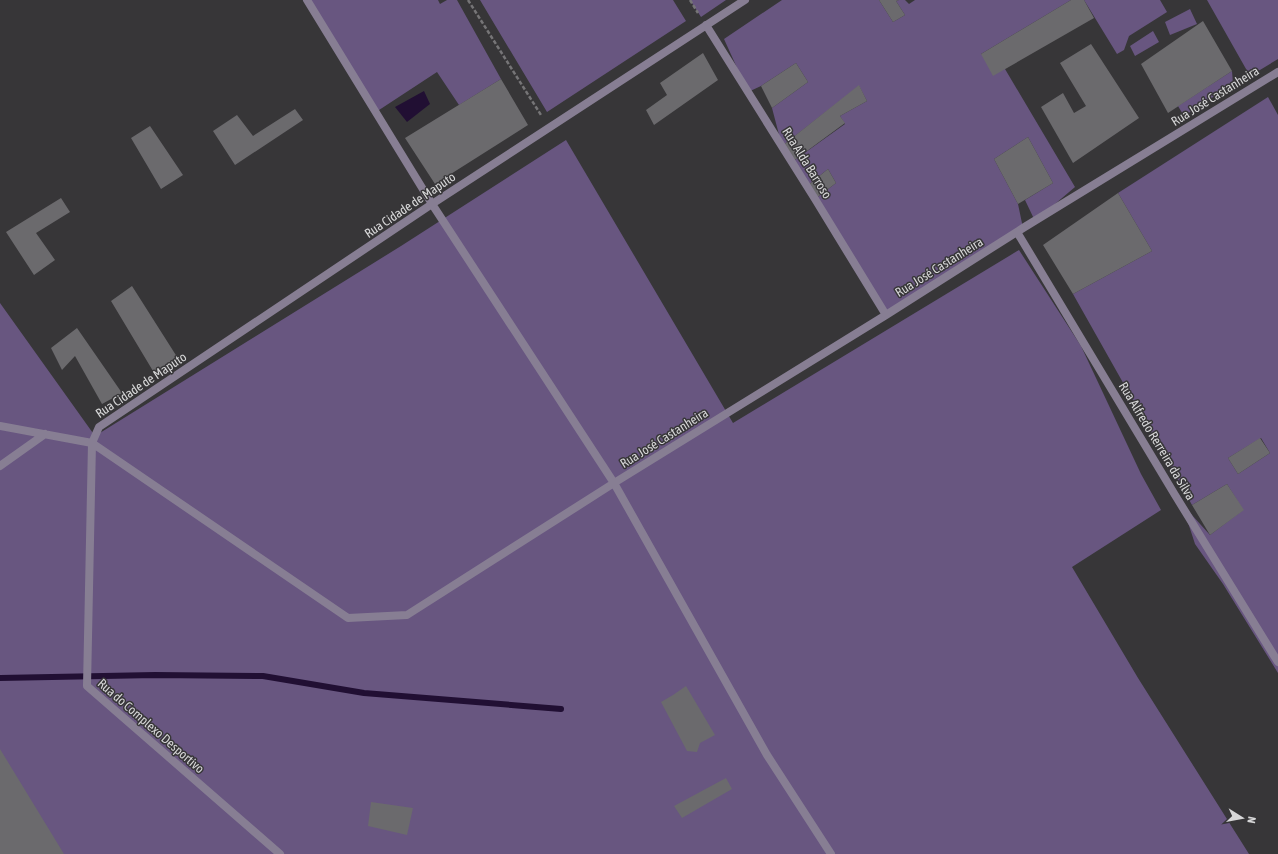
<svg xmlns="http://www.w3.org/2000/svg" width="1278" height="854" font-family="'Asap Condensed',sans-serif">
<rect width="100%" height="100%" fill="#373638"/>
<!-- green -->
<path fill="#685680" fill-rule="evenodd" d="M 307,0 L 438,0 L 440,4 L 447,0 L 457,0 L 501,79 L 459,105 L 437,72 L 376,112 Z
M 480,0 L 673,0 L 686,21 L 547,112 Z
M 690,0 L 726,0 L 701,17 Z
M 782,0 L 879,0 L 893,22 L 905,15 L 896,1 L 899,0 L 905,0 L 909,4 L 915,0 L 1071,0 L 981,54 L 1005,69 L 1075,187 L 1035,221 L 1025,200 L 1053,183 L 1028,137 L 994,159 L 1018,204 L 1023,228 L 886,315 L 815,199 L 836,183 L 828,169 L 807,186 L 792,162 L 845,124 L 840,116 L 867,101 L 859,86 L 782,146 L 772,108 L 808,82 L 796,63 L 761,86 L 748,92 L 724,39 Z
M 1084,0 L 1160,0 L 1167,12 L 1129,36 L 1124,50 L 1117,54 Z
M 1207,0 L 1278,0 L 1278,59 L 1250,76 Z
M 1190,9 L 1197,24 L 1170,35 L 1165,22 Z
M 1153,31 L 1159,42 L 1135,56 L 1130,46 Z
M 1232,71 L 1233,84 L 1184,116 L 1178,106 Z
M 1268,97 L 1278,115 L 1278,673 L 1223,584 L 1195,544 L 1182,504 L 1210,535 L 1243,510 L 1227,484 L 1192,505 L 1073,294 L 1152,251 L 1118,193 ZM 1261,438 L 1270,453 L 1238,474 L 1228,458 Z
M 566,140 L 733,423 L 1019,250 L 1081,346 L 1141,474 L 1161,510 L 1072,567 L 1138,678 L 1249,854 L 0,854 L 0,303 L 95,436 L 401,246 Z"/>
<!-- water -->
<path fill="#210f33" d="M 424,91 L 430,104 L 407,122 L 395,107 Z"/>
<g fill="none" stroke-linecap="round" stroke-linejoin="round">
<!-- stream -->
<path stroke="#210f33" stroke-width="6" d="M 0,678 L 155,675 L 263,676 L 364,693 L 561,709"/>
</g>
<!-- building -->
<path fill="#6b6a6d" d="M 879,0 L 899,0 L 896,1 L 905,15 L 893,22 Z
M 1071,0 L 1084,0 L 1094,18 L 993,76 L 981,54 Z
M 1203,21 L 1232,71 L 1168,113 L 1141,64 Z
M 1091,44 L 1139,118 L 1073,163 L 1041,107 L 1063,93 L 1074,113 L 1086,106 L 1060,63 Z
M 703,53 L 718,80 L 654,125 L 646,110 L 667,95 L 660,83 Z
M 796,63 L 808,82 L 772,108 L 761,86 Z
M 501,79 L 528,125 L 435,184 L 405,138 Z
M 859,85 L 867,101 L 840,116 L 845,123 L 792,162 L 782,146 Z
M 295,109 L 303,120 L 235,165 L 213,131 L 237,115 L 253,136 Z
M 150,126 L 183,175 L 161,189 L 131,138 Z
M 1028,137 L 1053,183 L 1018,204 L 994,159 Z
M 828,169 L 836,183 L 815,199 L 807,186 Z
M 1118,193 L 1152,251 L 1073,294 L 1043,245 Z
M 61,198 L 70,212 L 36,233 L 55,260 L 34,275 L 6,232 Z
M 132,286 L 179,360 L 156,376 L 111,301 Z
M 77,328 L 122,393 L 102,404 L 75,356 L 62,370 L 51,348 Z
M 1260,438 L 1270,453 L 1238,474 L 1228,458 Z
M 1227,484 L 1244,510 L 1210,535 L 1192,505 Z
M 686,686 L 715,735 L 700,743 L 697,752 L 687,751 L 661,702 L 673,695 Z
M 0,749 L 64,854 L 0,854 Z
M 726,778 L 732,789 L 682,818 L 674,806 Z
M 371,802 L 413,808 L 407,835 L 368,826 Z"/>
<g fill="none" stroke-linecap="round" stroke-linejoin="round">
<!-- path -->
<path stroke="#767577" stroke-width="2.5" stroke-dasharray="4 2" stroke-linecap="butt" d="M 468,0 L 541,115
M 690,0 L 698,13"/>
<!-- minor -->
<path stroke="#877e93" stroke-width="8" d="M 307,0 L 432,204 L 614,483 L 767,755 L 831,854
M 706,25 L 815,199 L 886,315
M 1017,232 L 1175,495 L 1278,662
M 0,426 L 92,443 L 348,618 L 407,615 L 614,483 L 886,315 L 1023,228 L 1278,72
M 0,466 L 45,434
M 280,854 L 87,686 L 92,443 L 99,427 L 432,204 L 745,0"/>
</g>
<g text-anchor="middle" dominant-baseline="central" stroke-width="3" stroke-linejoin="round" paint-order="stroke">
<!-- street labels -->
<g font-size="13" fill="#d7d7d8" stroke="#373638">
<text transform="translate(1215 96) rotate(-32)">Rua José Castanheira</text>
<text transform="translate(807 163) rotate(58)">Rua Alda Barroso</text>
<text transform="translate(410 205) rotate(-34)">Rua Cidade de Maputo</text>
<text transform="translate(939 267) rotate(-32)">Rua José Castanheira</text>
<text transform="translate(141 385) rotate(-34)">Rua Cidade de Maputo</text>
<text transform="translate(664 438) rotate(-32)">Rua José Castanheira</text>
<text transform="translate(1157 441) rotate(59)">Rua Alfredo Rerreira da Silva</text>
<text transform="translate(151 726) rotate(41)">Rua do Complexo Desportivo</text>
</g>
</g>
<!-- north arrow -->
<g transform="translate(1242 818) rotate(101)" stroke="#373638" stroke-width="3" paint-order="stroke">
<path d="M0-3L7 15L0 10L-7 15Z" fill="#d7d7d8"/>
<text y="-6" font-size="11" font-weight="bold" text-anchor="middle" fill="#d7d7d8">N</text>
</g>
</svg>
